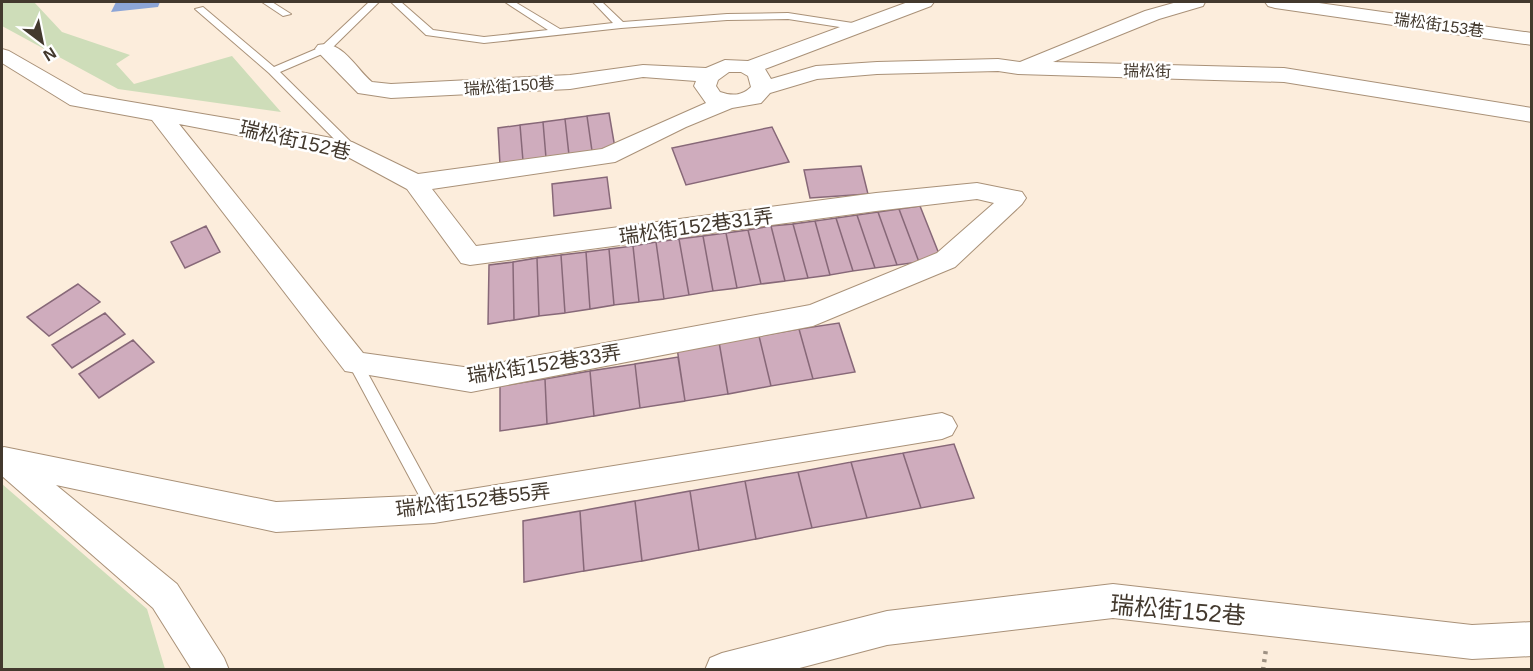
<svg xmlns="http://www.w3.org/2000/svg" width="1533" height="671" font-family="Arial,'Noto Sans TC',sans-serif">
<rect width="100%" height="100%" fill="#fceddc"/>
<!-- green -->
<path fill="#ceddb9" d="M 2,2 L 34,2 L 62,32 L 130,55 L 116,64 L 134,84 L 232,56 L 281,112 L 118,89 L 2,26 Z
M 2,484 L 147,609 L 165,669 L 2,669 Z"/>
<!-- water -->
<path fill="#8ca5d7" d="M 116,2 L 160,2 L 158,7 L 111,12 Z"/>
<!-- building -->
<path fill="#cfacbd" stroke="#876878" stroke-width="1.5" d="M 609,113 L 615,148 L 592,151 L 587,116 Z
M 587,116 L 592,151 L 569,155 L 565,119 Z
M 565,119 L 569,155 L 546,158 L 543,122 Z
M 543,122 L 546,158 L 523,161 L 520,125 Z
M 520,125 L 523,161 L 500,165 L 498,128 Z
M 772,127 L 789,162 L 686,185 L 672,148 Z
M 861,166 L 868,194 L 810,198 L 804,170 Z
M 607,177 L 611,208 L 554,216 L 552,184 Z
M 920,206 L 941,259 L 919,262 L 899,209 Z
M 899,209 L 919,262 L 897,265 L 878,212 Z
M 878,212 L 897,265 L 875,268 L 857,215 Z
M 857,215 L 875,268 L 853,271 L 836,218 Z
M 836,218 L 853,271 L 830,275 L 815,221 Z
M 815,221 L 830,275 L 808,278 L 793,224 Z
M 793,224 L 808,278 L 785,281 L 771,226 Z
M 206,226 L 220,252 L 185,268 L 171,242 Z
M 771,226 L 785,281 L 761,284 L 748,230 Z
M 748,230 L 761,284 L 737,288 L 726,233 Z
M 726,233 L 737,288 L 713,291 L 703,236 Z
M 703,236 L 713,291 L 689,295 L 679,239 Z
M 679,239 L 689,295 L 664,299 L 656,242 Z
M 656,242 L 664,299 L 639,302 L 633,246 Z
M 633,246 L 639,302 L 614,305 L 609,249 Z
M 609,249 L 614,305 L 590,309 L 586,252 Z
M 586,252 L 590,309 L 565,313 L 561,255 Z
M 561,255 L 565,313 L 539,316 L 537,258 Z
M 537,258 L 539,316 L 514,320 L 513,262 Z
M 513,262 L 514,320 L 488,324 L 489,265 Z
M 78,284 L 100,302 L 49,336 L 27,317 Z
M 105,313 L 125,334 L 72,368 L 52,345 Z
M 839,323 L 855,372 L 813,379 L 799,329 Z
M 799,329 L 813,379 L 771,386 L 759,336 Z
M 759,336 L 771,386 L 728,394 L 719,342 Z
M 133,340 L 154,362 L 99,398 L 79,374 Z
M 719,342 L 728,394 L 685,401 L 677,348 Z
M 678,357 L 685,401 L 640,408 L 635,364 Z
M 635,364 L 640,408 L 594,416 L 590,371 Z
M 590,371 L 594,416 L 547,424 L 545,379 Z
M 545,379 L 547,424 L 500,431 L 500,386 Z
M 954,444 L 974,498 L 921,508 L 903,453 Z
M 903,453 L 921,508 L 867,518 L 851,462 Z
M 851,462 L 867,518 L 812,528 L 798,472 Z
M 798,472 L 812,528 L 756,539 L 745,481 Z
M 745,481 L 756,539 L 699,550 L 690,491 Z
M 690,491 L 699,550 L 642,561 L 635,501 Z
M 635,501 L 642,561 L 584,571 L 580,511 Z
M 580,511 L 584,571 L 524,582 L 523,521 Z"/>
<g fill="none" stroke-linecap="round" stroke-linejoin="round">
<!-- lane casing -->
<g stroke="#a99178" stroke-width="2">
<path id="lane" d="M 262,2 L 272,2 L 291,14 L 283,16 Z
M 369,2 L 379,2 L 329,51 L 280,72 L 356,147 L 358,150 L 352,154 L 348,153 L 269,73 L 195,9 L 203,7 L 274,67 L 321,47 Z
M 391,2 L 401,2 L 433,30 L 484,37 L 548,30 L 505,2 L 515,2 L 560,29 L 613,23 L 593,2 L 602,2 L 623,22 L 727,14 L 788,13 L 859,24 L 864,27 L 859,30 L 788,19 L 727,20 L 621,28 L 484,43 L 426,35 Z
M 355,357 L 360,359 L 439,504 L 442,509 L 439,514 L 434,516 L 429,514 L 348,363 L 350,359 Z"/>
</g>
<!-- street casing -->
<g stroke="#a99178" stroke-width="2">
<path id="street" d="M 908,2 L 934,2 L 931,6 L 765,69 L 771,79 L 816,66 L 877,62 L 998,59 L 1020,62 L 1145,11 L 1177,2 L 1205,2 L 1203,6 L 1159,19 L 1053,62 L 1284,68 L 1532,108 L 1532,122 L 1284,82 L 1018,74 L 998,71 L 877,74 L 817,79 L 770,93 L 761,103 L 732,108 L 686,127 L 615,162 L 432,189 L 476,246 L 876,193 L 977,183 L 1022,192 L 1026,198 L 1022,204 L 955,267 L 813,326 L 471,392 L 345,371 L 152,120 L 70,105 L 2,63 L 2,49 L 9,51 L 84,94 L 238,120 L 352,142 L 418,174 L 602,149 L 706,103 L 694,86 L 696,81 L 643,77 L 570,89 L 391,98 L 358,93 L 315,49 L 318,45 C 342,39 356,69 372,82 L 391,84 L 570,75 L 643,65 L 706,68 L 725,60 L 748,61 ZM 729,72 L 741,72 L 748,76 L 751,87 C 742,96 732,96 720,92 L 716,86 L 718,80 ZM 179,124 L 346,156 L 407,189 L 461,263 L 470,265 L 876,211 L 977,199 L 994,203 L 937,253 L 810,305 L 471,368 L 363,353 Z
M 1265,2 L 1312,2 L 1532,33 L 1532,45 L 1275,8 L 1268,6 Z
M 942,413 L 952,417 L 957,426 L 952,435 L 942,439 L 434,523 L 276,532 L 56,485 L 177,584 L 224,658 L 229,670 L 192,670 L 153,608 L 2,476 L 2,448 L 4,447 L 276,502 L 434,495 Z
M 1113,584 L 1472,625 L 1532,622 L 1532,656 L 1472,659 L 1113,618 L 887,645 L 792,670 L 705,670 L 710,658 L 722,653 L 887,611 Z"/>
</g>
<!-- path -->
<path stroke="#9e9183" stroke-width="4.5" stroke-dasharray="3 5" stroke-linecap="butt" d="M 1263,670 L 1266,649"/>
<!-- lane -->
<use href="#lane" fill="#fff" fill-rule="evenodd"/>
<!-- street -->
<use href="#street" fill="#fff" fill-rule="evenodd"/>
</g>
<g text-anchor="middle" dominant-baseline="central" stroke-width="5" stroke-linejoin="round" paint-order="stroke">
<!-- far-street labels -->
<g font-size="16" fill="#43392e" stroke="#fff">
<text transform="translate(1439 25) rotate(8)">瑞松街153巷</text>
<text transform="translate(1147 71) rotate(1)">瑞松街</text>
<text transform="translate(509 86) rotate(-4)">瑞松街150巷</text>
</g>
<!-- street labels -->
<g font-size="20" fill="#43392e" stroke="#fff">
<text transform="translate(295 140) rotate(13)">瑞松街152巷</text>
<text transform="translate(696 226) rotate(-8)">瑞松街152巷31弄</text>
<text transform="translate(544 364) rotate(-9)">瑞松街152巷33弄</text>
<text transform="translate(473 500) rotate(-7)">瑞松街152巷55弄</text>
</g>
<!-- near-street labels -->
<g font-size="24" fill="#43392e" stroke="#fff">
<text transform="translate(1178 610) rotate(5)">瑞松街152巷</text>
</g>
</g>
<!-- border -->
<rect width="1533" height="671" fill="none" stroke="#43392e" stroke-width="6"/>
<!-- north arrow -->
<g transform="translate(42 42) rotate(148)" stroke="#ffffff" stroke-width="4.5" paint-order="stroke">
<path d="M0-4.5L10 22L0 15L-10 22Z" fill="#43392e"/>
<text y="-9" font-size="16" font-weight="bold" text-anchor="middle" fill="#43392e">N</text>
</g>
</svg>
